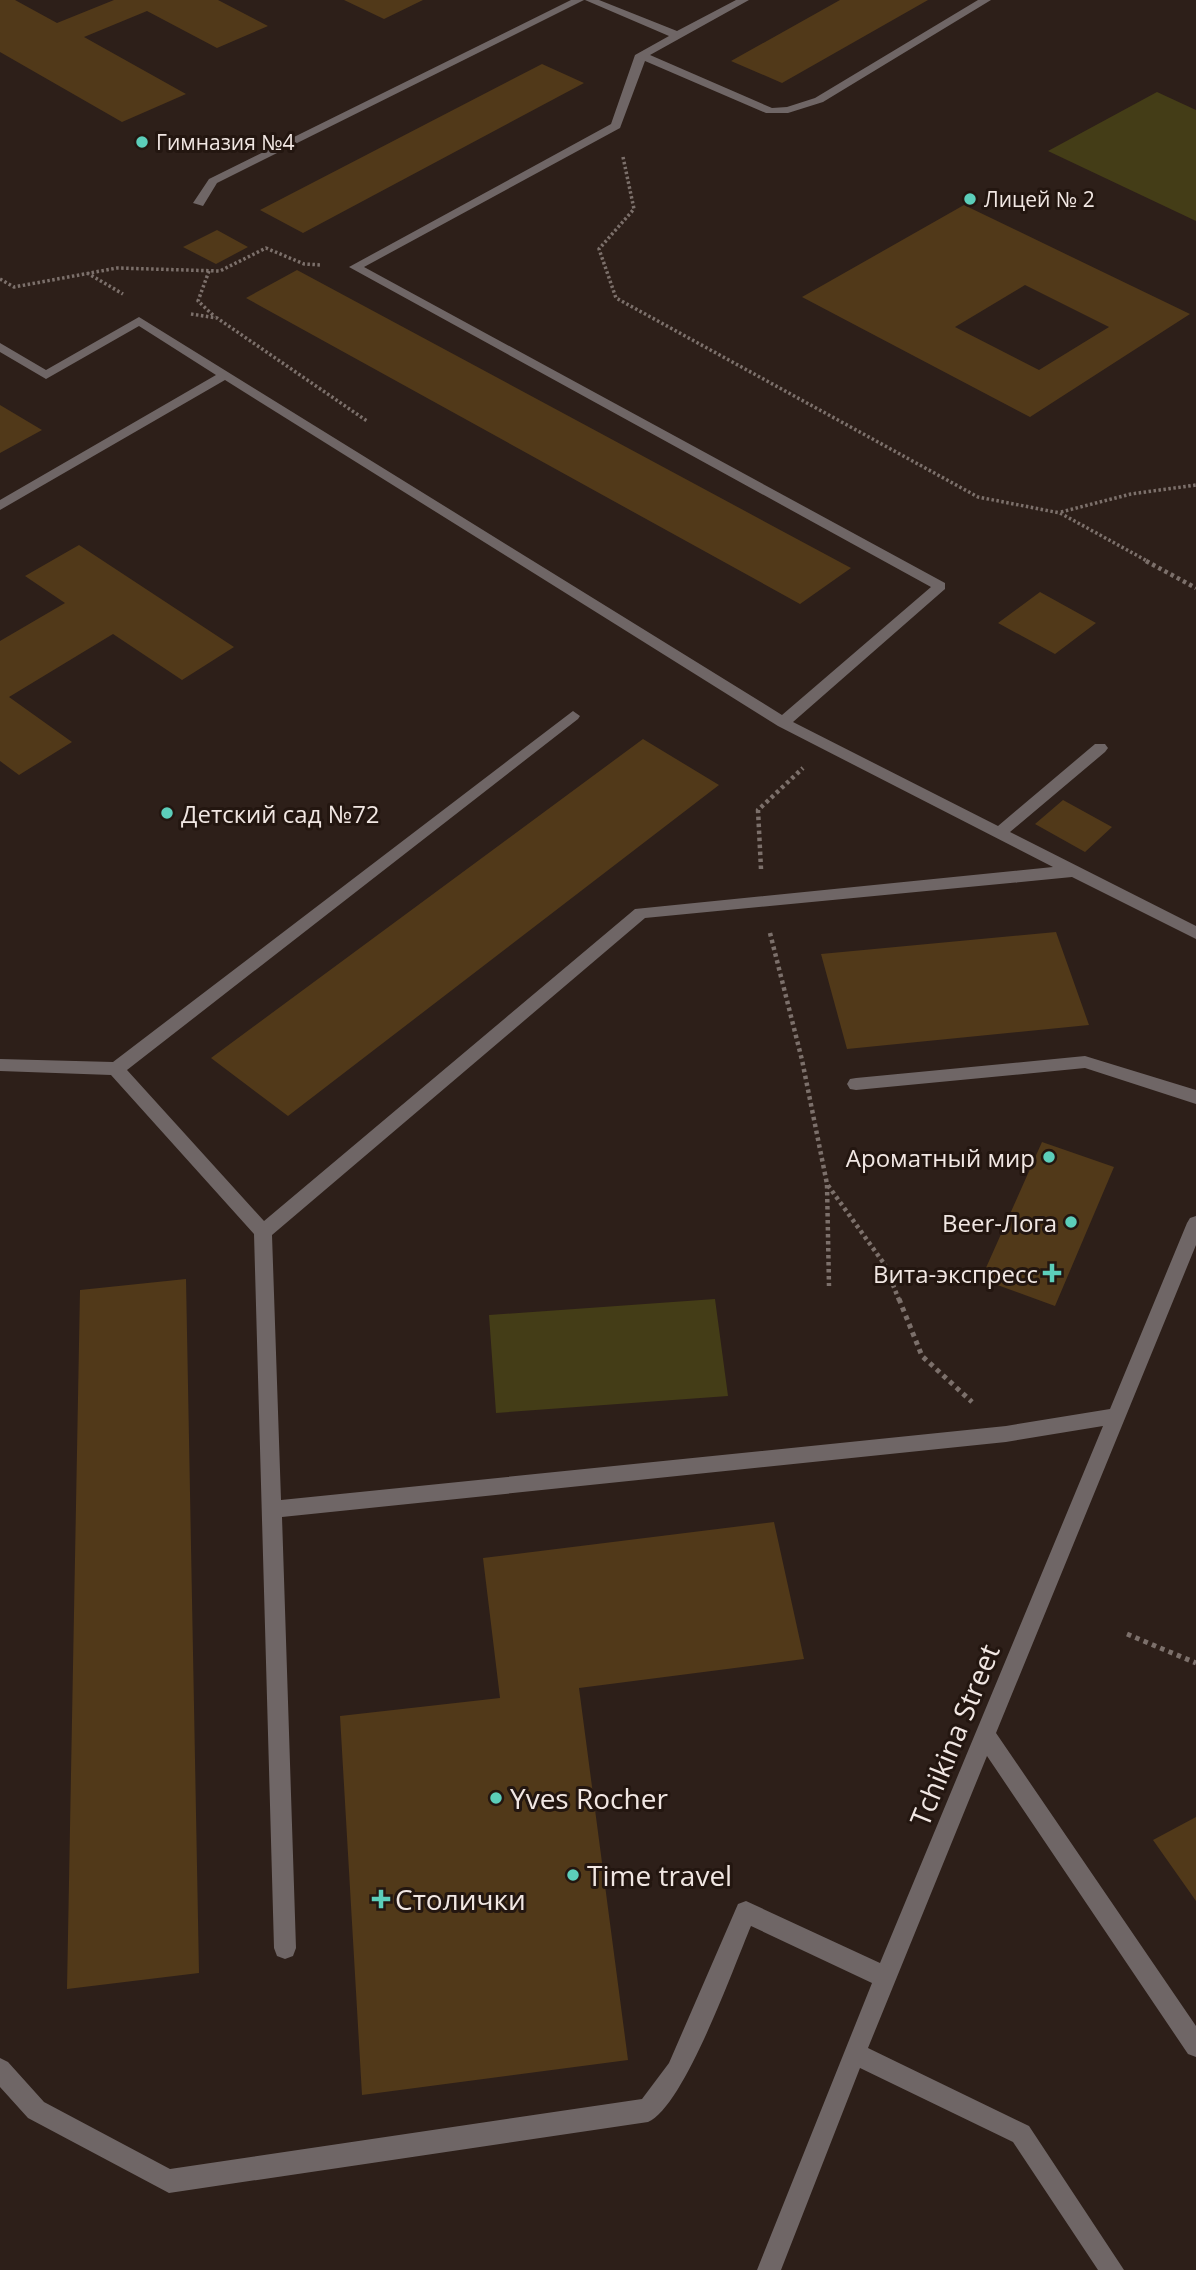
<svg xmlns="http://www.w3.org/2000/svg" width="1196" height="2270" font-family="'Open Sans',sans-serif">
<rect width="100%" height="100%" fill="#2d1f19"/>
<!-- green -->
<path fill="#443d17" d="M 1157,92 L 1196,110 L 1196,221 L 1048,151 Z
M 715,1299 L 728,1396 L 496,1413 L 489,1315 Z"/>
<!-- building -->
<path fill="#513919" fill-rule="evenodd" d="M 0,0 L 15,0 L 57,23 L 114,0 L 218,0 L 268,26 L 217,48 L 147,11 L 84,37 L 186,94 L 122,122 L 0,52 Z
M 344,0 L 423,0 L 384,19 Z
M 840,0 L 928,0 L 782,83 L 731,61 Z
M 542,64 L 584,83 L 303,233 L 260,210 Z
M 964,205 L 1190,314 L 1030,417 L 802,297 ZM 1025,285 L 1109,327 L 1039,370 L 955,327 Z
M 217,230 L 248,247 L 216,264 L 183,247 Z
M 297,270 L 851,568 L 800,604 L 246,298 Z
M 0,405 L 42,430 L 0,453 Z
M 79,545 L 234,647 L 182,680 L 113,634 L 9,697 L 72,742 L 19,775 L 0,761 L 0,641 L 65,603 L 25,576 Z
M 1040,592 L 1096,623 L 1055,654 L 998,623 Z
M 643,739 L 719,785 L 288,1116 L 211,1058 Z
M 1063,800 L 1112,827 L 1085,852 L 1035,824 Z
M 1056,932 L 1089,1025 L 847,1049 L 821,954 Z
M 1042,1142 L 1114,1167 L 1055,1306 L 981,1279 Z
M 186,1279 L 199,1973 L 67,1989 L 80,1290 Z
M 774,1522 L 804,1659 L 579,1688 L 628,2060 L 362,2095 L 340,1716 L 500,1698 L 483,1558 Z
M 1196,1817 L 1196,1901 L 1153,1840 Z"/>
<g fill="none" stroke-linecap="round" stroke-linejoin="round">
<!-- path-far2 -->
<path stroke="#7c706b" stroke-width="3.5" stroke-dasharray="2.5 2.5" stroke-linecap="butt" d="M 623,157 L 634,209 L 599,249 L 616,298 L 978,497 L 1060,513 L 1149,562
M 209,271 L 198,301 L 215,317
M 87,273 L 123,294
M 0,279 L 14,287 L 117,268 L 220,271 L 266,248 L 304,264 L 322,265
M 191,314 L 217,318 L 367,421
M 1061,512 L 1131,494 L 1196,485"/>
<!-- path-far1 -->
<path stroke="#7c706b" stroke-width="4.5" stroke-dasharray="3.5 3.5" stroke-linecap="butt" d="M 1146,561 L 1196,588
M 761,869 L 758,810 L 803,768
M 770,933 L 802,1060 L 827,1184 L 885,1265 L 899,1300
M 827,1185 L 829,1286"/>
<!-- path -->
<path stroke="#7c706b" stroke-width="5" stroke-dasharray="4.5 4.5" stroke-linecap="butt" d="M 899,1299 L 922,1356 L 972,1402
M 1127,1634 L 1196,1663"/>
<!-- minor -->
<path fill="#6f6666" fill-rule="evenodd" d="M 571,0 L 584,0 L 217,183 L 203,206 L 193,203 L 209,179 Z
M 585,0 L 599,0 L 677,31 L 736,0 L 749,0 L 650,55 L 772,108 L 787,107 L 815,98 L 978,0 L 991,0 L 823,102 L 788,113 L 766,113 L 645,61 L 620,128 L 364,267 L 945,583 L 945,589 L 793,722 L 998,826 L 1095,744 L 1105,744 L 1108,748 L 1105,752 L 1010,832 L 1196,926 L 1196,939 L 1072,877 L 645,918 L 272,1235 L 281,1500 L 1006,1426 L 1110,1409 L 1187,1223 L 1190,1218 L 1196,1216 L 1196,1245 L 996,1733 L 1196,2026 L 1196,2057 L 1188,2054 L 987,1756 L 868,2048 L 1029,2126 L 1124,2270 L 1098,2270 L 1013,2142 L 860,2068 L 781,2270 L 757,2270 L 872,1983 L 751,1926 C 734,1966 684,2107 648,2122 L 169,2193 L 28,2118 L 0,2087 L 0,2058 L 8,2062 L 44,2102 L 170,2169 L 642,2099 L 669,2063 L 738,1904 L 746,1901 L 880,1963 L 1103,1426 L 1006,1442 L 282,1517 L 296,1948 L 293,1956 L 285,1959 L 277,1956 L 274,1948 L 254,1234 L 111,1075 L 0,1071 L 0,1059 L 113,1062 L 573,711 L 580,716 L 578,719 L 127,1070 L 264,1221 L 635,909 L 1053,867 L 778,726 L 225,380 L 0,510 L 0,500 L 216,375 L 139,326 L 46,379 L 0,352 L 0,343 L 46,370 L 139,317 L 782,715 L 931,587 L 349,267 L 611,124 L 635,55 L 669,36 Z
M 1085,1056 L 1196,1090 L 1196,1104 L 1085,1068 L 856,1090 L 850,1089 L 847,1084 L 850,1079 L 856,1078 Z"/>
</g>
<!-- markers -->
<g fill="#5cceba" stroke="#231610" stroke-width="2.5">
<circle cx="142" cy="142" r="7"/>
<circle cx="970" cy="199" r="7"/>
<circle cx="167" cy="813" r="7"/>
<circle cx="1049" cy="1157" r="7"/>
<circle cx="1071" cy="1222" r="7"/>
<path d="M1048.5 1262.5h7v7h7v7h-7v7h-7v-7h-7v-7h7z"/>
<circle cx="496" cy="1798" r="7"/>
<circle cx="573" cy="1875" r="7"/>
<path d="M377.5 1888.5h7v7h7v7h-7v7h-7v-7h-7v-7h7z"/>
</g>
<g text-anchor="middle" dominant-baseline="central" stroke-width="6" stroke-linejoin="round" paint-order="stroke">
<!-- far-poi labels -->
<g font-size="21" fill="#f1e7e3" stroke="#231610" text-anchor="start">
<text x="156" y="142">Гимназия №4</text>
<text x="984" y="199">Лицей № 2</text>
</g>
<!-- poi labels -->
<g font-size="24" fill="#f1e7e3" stroke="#231610" text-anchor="end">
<text x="181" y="813" text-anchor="start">Детский сад №72</text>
<text x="1035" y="1157">Ароматный мир</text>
<text x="1057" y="1222">Beer-Лога</text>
<text x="1038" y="1273">Вита-экспресс</text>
</g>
<!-- near-street labels -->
<g font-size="28" fill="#f1e7e3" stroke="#231610">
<text transform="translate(954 1735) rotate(-68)">Tchikina Street</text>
</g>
<!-- near-poi labels -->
<g font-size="28" fill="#f1e7e3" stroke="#231610" text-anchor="start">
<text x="510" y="1798">Yves Rocher</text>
<text x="587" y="1875">Time travel</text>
<text x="395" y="1899">Столички</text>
</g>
</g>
</svg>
